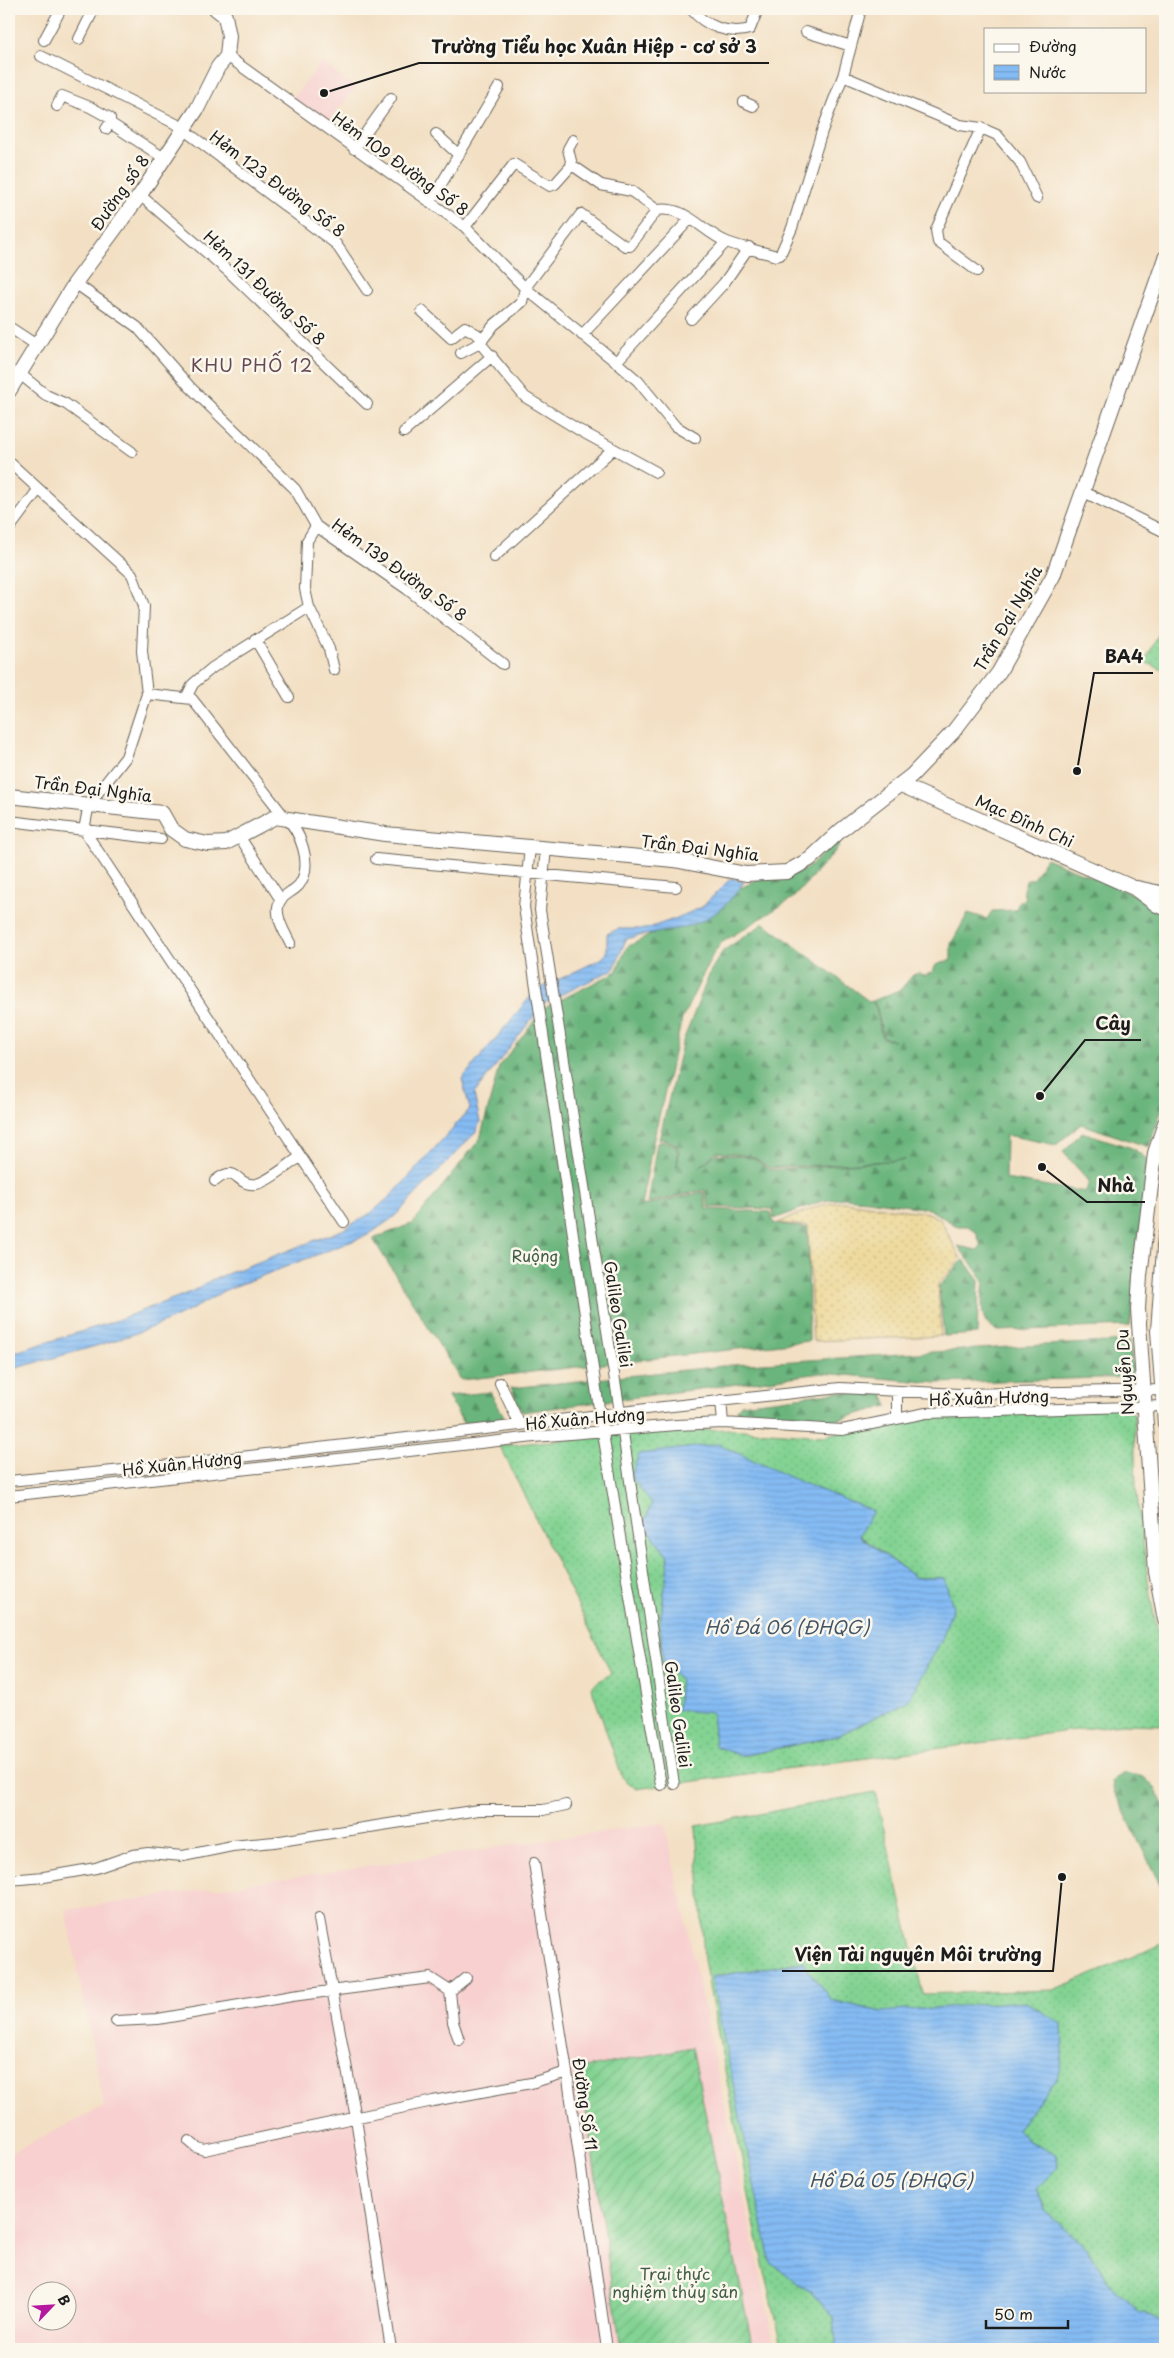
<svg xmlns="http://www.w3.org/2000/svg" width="1174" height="2358" font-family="'Playpen Sans',sans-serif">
<defs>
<pattern id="grass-dots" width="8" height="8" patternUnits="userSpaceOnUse" patternTransform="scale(1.25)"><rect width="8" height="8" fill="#83d393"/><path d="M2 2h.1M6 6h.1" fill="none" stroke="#71b57e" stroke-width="1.8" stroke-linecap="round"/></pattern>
<pattern id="forest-firs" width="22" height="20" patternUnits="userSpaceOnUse" patternTransform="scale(1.25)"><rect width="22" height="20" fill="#6ab57d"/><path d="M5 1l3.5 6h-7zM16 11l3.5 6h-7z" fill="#569266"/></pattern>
<pattern id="sand-dots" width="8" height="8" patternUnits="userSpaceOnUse" patternTransform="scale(1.25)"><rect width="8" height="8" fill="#eeda9e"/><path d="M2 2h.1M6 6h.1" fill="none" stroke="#ccba88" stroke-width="1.8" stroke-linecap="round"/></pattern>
<pattern id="garden-furrows" width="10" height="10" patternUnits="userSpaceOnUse" patternTransform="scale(1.25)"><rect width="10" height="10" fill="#83d393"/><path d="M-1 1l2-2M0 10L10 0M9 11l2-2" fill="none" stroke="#71b57e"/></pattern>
<pattern id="water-rules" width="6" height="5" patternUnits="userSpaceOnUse" patternTransform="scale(1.25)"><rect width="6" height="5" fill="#84bbf3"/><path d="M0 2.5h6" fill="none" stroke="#71a0d0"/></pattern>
</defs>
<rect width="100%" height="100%" fill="#fbf7ec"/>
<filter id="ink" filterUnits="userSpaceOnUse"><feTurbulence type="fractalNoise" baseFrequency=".02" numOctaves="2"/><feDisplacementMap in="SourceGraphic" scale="10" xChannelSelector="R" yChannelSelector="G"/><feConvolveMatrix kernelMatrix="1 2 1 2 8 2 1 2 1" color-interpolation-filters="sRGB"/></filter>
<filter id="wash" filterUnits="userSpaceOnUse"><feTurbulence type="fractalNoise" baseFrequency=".0096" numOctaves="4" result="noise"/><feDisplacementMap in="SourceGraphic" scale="20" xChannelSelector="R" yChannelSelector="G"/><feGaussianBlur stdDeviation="1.12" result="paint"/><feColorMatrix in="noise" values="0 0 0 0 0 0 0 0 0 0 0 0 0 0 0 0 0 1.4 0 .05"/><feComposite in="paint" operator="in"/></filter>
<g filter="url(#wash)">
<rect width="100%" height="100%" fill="#f3e0c4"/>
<!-- built -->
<path fill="#f7d0cf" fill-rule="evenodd" d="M 321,62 L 356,88 L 326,123 L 293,98 Z
M 665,1823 L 776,2349 L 9,2349 L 9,2154 L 104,2106 L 66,1910 ZM 38,2290 L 68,2290 L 68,2320 L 38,2320 Z"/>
<!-- grass -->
<path fill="url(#grass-dots)" stroke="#507858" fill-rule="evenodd" d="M 1165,621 L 1165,671 L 1145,662 Z
M 1125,1407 L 1134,1414 L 1136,1488 L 1150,1595 L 1165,1667 L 1165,1725 L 1121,1724 L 636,1789 L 622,1777 L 591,1687 L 611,1673 L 500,1446 L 627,1433 L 729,1429 L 823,1436 L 912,1415 ZM 798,1481 L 873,1511 L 859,1535 L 916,1578 L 944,1578 L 909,1700 L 837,1736 L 741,1756 L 712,1713 L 680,1678 L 660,1623 L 669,1557 L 644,1524 L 652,1503 Z
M 875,1792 L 923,1994 L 1053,1990 L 1165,1943 L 1165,2326 L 1145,2311 L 1140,2312 L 1116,2291 L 1085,2247 L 1046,2212 L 1036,2189 L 1058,2167 L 1057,2155 L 1028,2141 L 1017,2129 L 1028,2115 L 907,2011 L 881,2012 L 831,2000 L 802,1962 L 711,1977 L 797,2284 L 812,2292 L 834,2317 L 836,2343 L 831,2349 L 783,2349 L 757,2238 L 704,1960 L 696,1826 Z"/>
<!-- forest -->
<path fill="url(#forest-firs)" stroke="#43684c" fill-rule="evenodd" d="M 839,836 L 839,847 L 793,898 L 721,943 L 712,956 L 682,1019 L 653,1142 L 641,1206 L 704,1192 L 707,1209 L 771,1212 L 773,1223 L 808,1228 L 809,1341 L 461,1380 L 373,1239 L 413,1223 L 480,1139 L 499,1067 L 544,1008 L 616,972 L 627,947 L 762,877 C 808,877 809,868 839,836 Z
M 1046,858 L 1165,908 L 1165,1100 L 1149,1147 L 1081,1124 L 1056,1145 L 1006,1135 L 1005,1179 L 1086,1192 L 1089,1181 L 1063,1152 L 1082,1132 L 1132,1148 L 1148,1160 L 1130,1326 L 998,1331 C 976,1323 983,1299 984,1281 L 958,1246 L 977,1250 L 981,1246 L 976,1232 L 968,1226 L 957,1226 L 929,1209 L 869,1200 L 844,1198 L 822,1201 L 774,1219 L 773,1209 L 709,1207 L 705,1190 L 647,1203 L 657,1143 L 664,1141 L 675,1145 L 678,1153 L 677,1167 L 679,1152 L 676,1144 L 664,1139 L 659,1140 L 682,1044 L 711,970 L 723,951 L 764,923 L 870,1002 L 872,1001 L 876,1008 L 882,1038 L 894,1041 L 883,1037 L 877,1008 L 873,1001 L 901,989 L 913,975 L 919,973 L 924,976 L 932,973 L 936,965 L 951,960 L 951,944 L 968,913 L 987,919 L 992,911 L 1016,910 L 1019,901 L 1025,900 L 1023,889 L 1027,879 L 1033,879 ZM 716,1152 L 752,1156 L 770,1168 L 904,1160 L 770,1170 L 752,1157 L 716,1154 L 699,1168 Z
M 964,1260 L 979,1281 L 977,1334 L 944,1336 L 939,1287 L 954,1269 Z
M 1130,1341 L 1133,1377 L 936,1383 L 822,1373 L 522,1412 L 511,1388 L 732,1365 L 1025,1346 Z
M 490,1392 L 505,1418 L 463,1423 L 448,1396 Z
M 838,1392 L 883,1393 L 888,1406 L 836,1420 L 802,1421 L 747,1418 L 742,1416 L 737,1410 L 741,1404 Z
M 1124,1773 L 1144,1777 L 1155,1788 L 1165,1808 L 1165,1895 L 1114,1791 L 1112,1781 Z"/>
<!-- sand -->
<path fill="url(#sand-dots)" stroke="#857b5d" d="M 843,1202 L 928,1213 L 940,1219 L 961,1259 L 938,1284 L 941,1336 L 813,1341 L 808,1226 L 778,1223 L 821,1205 Z"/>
<!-- garden -->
<path fill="url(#garden-furrows)" stroke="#507858" d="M 692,2047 L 753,2349 L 621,2349 L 580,2069 Z"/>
<!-- water -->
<path fill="url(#water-rules)" stroke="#506c88" d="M 731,878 L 744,882 C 709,933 680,926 626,939 L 614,969 L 544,1003 L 474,1094 L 480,1122 L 476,1132 L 394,1217 L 368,1235 L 223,1291 C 161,1333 80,1350 9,1370 L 9,1354 L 109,1323 L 191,1292 L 211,1280 L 342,1230 L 371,1213 L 394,1193 L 470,1109 L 462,1079 L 535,991 L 601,959 L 607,953 L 607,934 L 618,929 L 646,929 L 677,918 L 702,907 Z
M 718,1444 L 798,1481 L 873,1511 L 859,1536 L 916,1578 L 944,1578 L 953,1606 L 942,1639 L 909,1700 L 837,1736 L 741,1756 L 715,1746 L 712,1713 L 677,1710 L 680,1678 L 663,1665 L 660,1623 L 669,1557 L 644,1524 L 652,1503 L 631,1477 L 639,1454 Z
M 802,1962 L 831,2000 L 881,2012 L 1024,2001 L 1062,2024 L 1063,2052 L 1057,2079 L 1017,2129 L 1028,2141 L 1057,2155 L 1058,2167 L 1036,2189 L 1046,2212 L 1085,2247 L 1116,2291 L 1140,2312 L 1144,2311 L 1165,2326 L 1165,2349 L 831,2349 L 836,2343 L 834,2317 L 812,2292 L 797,2284 L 770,2261 L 711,1977 Z"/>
</g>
<g filter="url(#ink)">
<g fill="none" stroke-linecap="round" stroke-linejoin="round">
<!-- street casing -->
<g stroke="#676157" stroke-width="12">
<path id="street" d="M 691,9 C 705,26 728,35 750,29 L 758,9
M 806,32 L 851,46
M 79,39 L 94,9
M 44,40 L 61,9
M 41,56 L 184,128
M 227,56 L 465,227 L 525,288 L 522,302 L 494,325 L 480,343 L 461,353
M 843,76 L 960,125 L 981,128 L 997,135 L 1020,162 L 1037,198
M 744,102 L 753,106
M 57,106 L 62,96 L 90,107 L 110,118 L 110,123
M 106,129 L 110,123 L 164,158
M 184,130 L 336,244 L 367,290
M 436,134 L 459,155
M 354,149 L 391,98
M 572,165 L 568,149 L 573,140
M 140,195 L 228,271 L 367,404
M 430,203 L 499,87
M 657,210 L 630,246 L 625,246 L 581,214 L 525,288 L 616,362 L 638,381 L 675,426 L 695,438
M 465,227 L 514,164 L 550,186 L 555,184 L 572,165 L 601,185 L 631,191 L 657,210 C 686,205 702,232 727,242 C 742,248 760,251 776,256 L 780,255 L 792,228 L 822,131 L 843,76 L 861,9
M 977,271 L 938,242 L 936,230 L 981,128
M 75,283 L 137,327 L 190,387 L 295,489 L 316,526 L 407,589 L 503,664
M 422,311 L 451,338 L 465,327 L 483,338
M 691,319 L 724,283 L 749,247
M 9,327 L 38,346
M 582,335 L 690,219
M 480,343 L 525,397 L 579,430 L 656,472
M 616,362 L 726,242
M 20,374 L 46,395 L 66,404 L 132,452
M 404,432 L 492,356
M 9,462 L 132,574 L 144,606 L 142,651 L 147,694 L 126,757 L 89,804 L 84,830 L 344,1222
M 1082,491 L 1165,532
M 316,526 L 307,541 L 305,589 L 309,607 L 329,649 L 334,670
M 9,529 L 38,490
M 494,557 L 613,449
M 255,639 L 289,697
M 147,694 L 192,699 L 283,815 C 300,829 314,865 299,885 C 293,892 282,895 279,903 C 274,915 285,933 290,943
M 186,698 L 193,684 L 212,668 L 309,607
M 9,821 L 161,839
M 239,836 L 281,900
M 530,847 L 524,907 L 600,1415 L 661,1785
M 546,848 L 540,910 L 620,1412 L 674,1784
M 376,859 L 676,887
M 215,1181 C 239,1162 235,1187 256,1184 C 268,1182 289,1164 300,1157
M 500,1383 L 520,1425
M 897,1392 L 897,1418
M 721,1400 L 723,1423
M 9,1481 L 144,1468 L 520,1425 L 654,1408 L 840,1388 L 959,1394 L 1165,1390
M 9,1496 L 534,1437 L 677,1425 L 723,1423 L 842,1430 L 926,1413 L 1165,1406
M 534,1863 L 567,2072 L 607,2349
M 9,1880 L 44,1877 L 96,1868 L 133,1855 L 148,1853 L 183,1856 L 232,1846 L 274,1842 L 478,1810 L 543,1810 L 566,1805
M 319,1919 L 356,2118 L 391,2349
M 450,1991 L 453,2022 L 459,2040
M 116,2021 L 158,2019 L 292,1996 L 430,1978 L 450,1991 L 466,1978
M 189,2141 L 196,2147 L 204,2150 L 433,2101 L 531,2083 L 567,2072"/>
</g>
<!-- secondary casing -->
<g stroke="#676157" stroke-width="16">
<path id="secondary" d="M 9,391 L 75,283 L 140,195 L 197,109 L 218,67 L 227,56 L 229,36 L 225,16 L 216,9
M 901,785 L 1134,888 L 1157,905 L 1165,908
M 9,796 L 162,813 L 171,829 L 185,839 L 208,844 L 226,843 L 275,817 L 385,834 L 674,860 L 746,874 L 787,872 L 810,859 L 840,831 L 912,775 L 953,732 L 999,672 L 1053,576 L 1165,258
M 1137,888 L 1165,894
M 1165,1123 L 1155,1153 L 1140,1276 L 1138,1309 L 1156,1572 L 1165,1620
M 1165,1235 L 1158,1331 L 1165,1424"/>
</g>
<!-- street -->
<use href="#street" stroke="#fff" stroke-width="10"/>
<!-- secondary -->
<use href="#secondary" stroke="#fff" stroke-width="14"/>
</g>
</g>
<g text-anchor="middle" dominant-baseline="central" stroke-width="5" stroke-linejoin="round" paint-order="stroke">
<!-- street labels -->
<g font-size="16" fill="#1c1c1c" stroke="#fbf7ec">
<text transform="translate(401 163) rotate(36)">Hẻm 109 Đường Số 8</text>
<text transform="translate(278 183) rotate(37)">Hẻm 123 Đường Số 8</text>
<text transform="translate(119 192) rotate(-55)">Đường số 8</text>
<text transform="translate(265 287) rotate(43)">Hẻm 131 Đường Số 8</text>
<text transform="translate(400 569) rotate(36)">Hẻm 139 Đường Số 8</text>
<text transform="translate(1007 618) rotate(-60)">Trần Đại Nghĩa</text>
<text transform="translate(93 788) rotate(7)">Trần Đại Nghĩa</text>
<text transform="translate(1025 820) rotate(24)">Mạc Đĩnh Chi</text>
<text transform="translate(700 847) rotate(7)">Trần Đại Nghĩa</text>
<text transform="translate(619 1314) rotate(81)">Galileo Galilei</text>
<text transform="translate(1124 1372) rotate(-94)">Nguyễn Du</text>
<text transform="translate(989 1397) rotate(-2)">Hồ Xuân Hương</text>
<text transform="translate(585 1418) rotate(-5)">Hồ Xuân Hương</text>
<text transform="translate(182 1463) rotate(-6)">Hồ Xuân Hương</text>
<text transform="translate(679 1714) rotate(82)">Galileo Galilei</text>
<text transform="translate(586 2104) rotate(82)">Đường Số 11</text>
</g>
<!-- park labels -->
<g font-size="16" fill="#405c46" stroke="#fbf7ec">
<text x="535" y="1255">Ruộng</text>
<text x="675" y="2273">Trại thực<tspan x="675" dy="18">nghiệm thủy sản</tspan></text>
</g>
<!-- neighbourhood labels -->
<g font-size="18" letter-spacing="1" fill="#664952" stroke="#fbf7ec">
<text x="252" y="364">KHU PHỐ 12</text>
</g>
<!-- water labels -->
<g font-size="18" font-style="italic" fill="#405467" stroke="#fbf7ec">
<text x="787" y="1626">Hồ Đá 06 (ĐHQG)</text>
<text x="891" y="2179">Hồ Đá 05 (ĐHQG)</text>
</g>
</g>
<!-- callouts -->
<path fill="none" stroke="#1c1c1c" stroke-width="2" d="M324 93L419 63H769M1077 771L1094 673H1153M1040 1096L1085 1040H1141M1042 1167L1087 1202H1145M1062 1877L1053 1971H782"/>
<g fill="#1c1c1c" stroke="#fbf7ec" stroke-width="2">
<circle cx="324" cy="93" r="5"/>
<circle cx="1077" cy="771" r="5"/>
<circle cx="1040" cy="1096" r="5"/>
<circle cx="1042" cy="1167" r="5"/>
<circle cx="1062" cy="1877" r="5"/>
</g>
<g font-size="18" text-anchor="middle" font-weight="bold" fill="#1c1c1c" stroke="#fbf7ec" stroke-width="5" stroke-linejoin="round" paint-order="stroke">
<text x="594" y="53">Trường Tiểu học Xuân Hiệp - cơ sở 3</text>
<text x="1124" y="663">BA4</text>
<text x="1113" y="1030">Cây</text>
<text x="1116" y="1192">Nhà</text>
<text x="918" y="1961">Viện Tài nguyên Môi trường</text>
</g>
<!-- margin -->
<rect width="1174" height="2358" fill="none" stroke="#fbf7ec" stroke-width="30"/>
<!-- legend -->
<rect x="984" y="28" width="162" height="65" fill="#fbf7ec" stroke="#a29f99"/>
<rect x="994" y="44" width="25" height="8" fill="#ffffff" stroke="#a29f99"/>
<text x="1029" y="52" font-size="15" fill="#1c1c1c">Đường</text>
<rect x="994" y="65" width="25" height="15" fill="url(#water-rules)" stroke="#a29f99"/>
<text x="1029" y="78" font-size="15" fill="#1c1c1c">Nước</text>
<!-- north arrow -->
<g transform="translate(52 2306) rotate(65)"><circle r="24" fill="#fbf7ec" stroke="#a29f99"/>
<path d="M0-4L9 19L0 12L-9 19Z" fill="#b5179e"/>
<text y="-8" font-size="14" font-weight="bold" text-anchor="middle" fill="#1c1c1c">B</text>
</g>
<!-- scale -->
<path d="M986 2320v8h82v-8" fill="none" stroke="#1c1c1c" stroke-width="2.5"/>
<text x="994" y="2320" font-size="15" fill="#1c1c1c" stroke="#fbf7ec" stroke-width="4" paint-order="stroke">50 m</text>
</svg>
